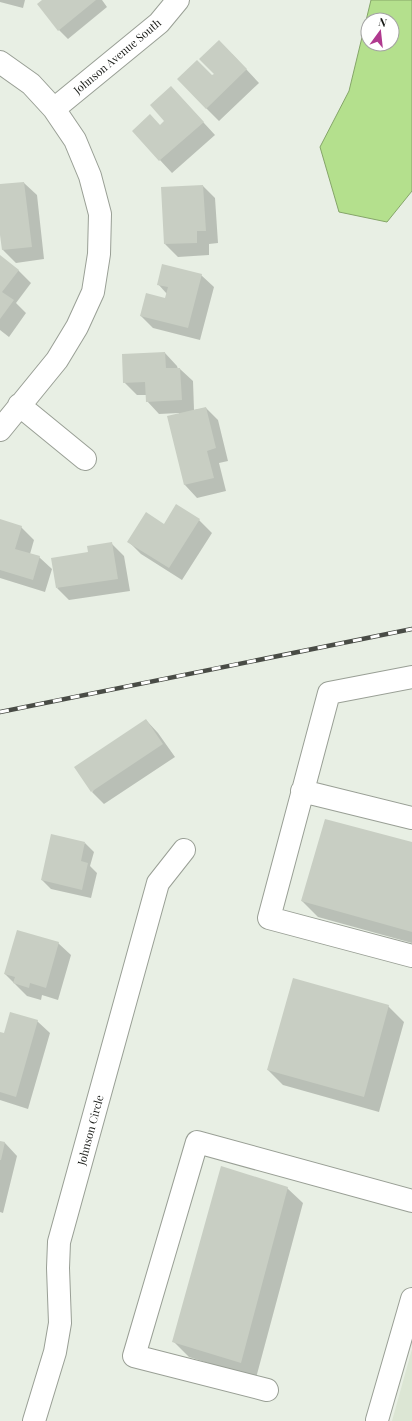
<svg xmlns="http://www.w3.org/2000/svg" width="412" height="1421" font-family="'Playfair Display',serif">
<rect width="100%" height="100%" fill="#e8efe4"/>
<!-- built -->
<path fill="#dce6d4" d="M 412,1349 L 412,1421 L 392,1421 Z"/>
<!-- water -->
<path fill="#b4e08d" stroke="#85a569" fill-rule="evenodd" d="M 371,0 L 412,0 L 412,191 L 387,222 L 339,212 L 320,147 L 349,91 ZM 368,20 L 392,20 L 392,44 L 368,44 Z"/>
<!-- shadow -->
<path fill="#0003" d="M 0,0 L 25,0 L 23,8 L 0,2 Z
M 43,0 L 102,0 L 107,7 L 68,39 L 59,30 Z
M 232,54 L 259,83 L 219,121 L 206,108 L 213,76 Z
M 171,87 L 215,135 L 172,173 L 133,131 L 160,126 L 166,121 Z
M 24,183 L 37,195 L 44,259 L 16,263 L 3,250 L 0,226 L 0,185 Z
M 203,186 L 215,198 L 218,243 L 209,244 L 209,255 L 178,257 L 165,244 Z
M 0,257 L 18,270 L 31,283 L 16,303 L 26,313 L 9,337 L 0,330 Z
M 201,275 L 214,287 L 200,340 L 153,328 L 141,316 L 166,299 L 167,294 L 158,284 Z
M 165,353 L 177,366 L 178,369 L 180,369 L 193,381 L 194,410 L 206,408 L 218,420 L 228,461 L 219,463 L 226,491 L 197,498 L 185,485 L 168,417 L 179,414 L 179,413 L 159,414 L 147,401 L 146,395 L 137,395 L 124,382 Z
M 177,506 L 199,520 L 212,533 L 182,580 L 141,554 L 128,541 L 164,525 Z
M 0,520 L 21,527 L 34,540 L 30,554 L 39,557 L 52,569 L 45,592 L 0,578 Z
M 111,543 L 124,556 L 130,591 L 69,600 L 57,588 Z
M 146,720 L 158,733 L 175,757 L 104,804 L 92,792 Z
M 85,843 L 94,852 L 90,866 L 97,873 L 91,898 L 51,889 L 42,880 Z
M 412,843 L 412,943 L 318,917 L 302,901 Z
M 58,943 L 71,955 L 58,1000 L 42,995 L 41,1000 L 27,996 L 5,974 Z
M 388,1006 L 404,1022 L 379,1112 L 283,1085 L 268,1070 Z
M 37,1021 L 50,1033 L 28,1109 L 0,1100 L 0,1033 L 5,1034 Z
M 0,1142 L 5,1143 L 17,1156 L 3,1213 L 0,1212 Z
M 287,1188 L 303,1203 L 256,1378 L 189,1357 L 173,1341 Z"/>
<!-- building -->
<path fill="#c8cec3" d="M 42,0 L 96,0 L 58,31 L 37,4 Z
M 219,40 L 247,69 L 206,109 L 177,79 L 197,60 L 212,75 L 214,74 L 199,59 Z
M 171,86 L 204,122 L 159,161 L 132,131 L 150,114 L 160,125 L 164,121 L 150,105 Z
M 24,182 L 32,247 L 2,250 L 0,235 L 0,184 Z
M 203,185 L 206,231 L 197,231 L 197,243 L 164,244 L 161,187 Z
M 0,255 L 19,270 L 2,292 L 14,300 L 0,319 Z
M 162,264 L 202,274 L 188,328 L 140,316 L 146,293 L 165,298 L 168,287 L 157,285 Z
M 165,352 L 166,368 L 180,368 L 182,400 L 146,402 L 145,382 L 123,383 L 122,354 Z
M 206,407 L 216,448 L 207,451 L 214,478 L 184,485 L 167,416 Z
M 176,504 L 200,519 L 169,568 L 127,542 L 146,512 L 164,524 Z
M 0,519 L 22,526 L 15,549 L 40,556 L 33,580 L 0,570 Z
M 112,542 L 118,579 L 56,588 L 51,558 L 88,552 L 87,546 Z
M 146,719 L 163,744 L 91,792 L 74,767 Z
M 325,819 L 412,842 L 412,932 L 301,901 Z
M 51,834 L 85,842 L 81,861 L 88,863 L 82,890 L 41,880 Z
M 17,930 L 59,942 L 46,988 L 30,983 L 29,988 L 13,983 L 15,977 L 4,974 Z
M 293,978 L 389,1005 L 364,1097 L 267,1070 Z
M 10,1012 L 38,1020 L 16,1097 L 0,1092 L 0,1032 L 4,1033 Z
M 0,1141 L 5,1142 L 1,1160 L 0,1160 Z
M 221,1166 L 288,1187 L 241,1363 L 172,1342 Z"/>
<g fill="none" stroke-linecap="round" stroke-linejoin="round">
<!-- minor casing -->
<g stroke="#999f95" stroke-width="24">
<path id="minor" d="M 0,62 L 31,84 L 54,109 L 75,140 L 90,176 L 100,214 L 99,254 L 93,292 L 77,327 L 57,360 L 0,430
M 54,109 L 159,23 L 178,0
M 19,405 L 85,459
M 412,677 L 329,693 L 269,918 L 412,956
M 302,791 L 412,818
M 267,1390 L 134,1356 L 197,1142 L 412,1201
M 377,1420 L 412,1299
M 34,1421 L 55,1352 L 60,1323 L 58,1268 L 59,1242 L 158,883 L 184,850"/>
</g>
<!-- minor -->
<use href="#minor" stroke="#fff" stroke-width="22"/>
<!-- rail casing -->
<g stroke="#494c46" stroke-width="4.5">
<path id="rail" d="M 0,712 L 412,629"/>
</g>
<!-- rail -->
<use href="#rail" stroke="#fff" stroke-width="3" stroke-dasharray="9" stroke-linecap="butt"/>
</g>
<g text-anchor="middle" dominant-baseline="central" stroke-width="4" stroke-linejoin="round" paint-order="stroke">
<!-- street labels -->
<g font-size="11" fill="#181a16" stroke="#fff">
<text transform="translate(117 56) rotate(-40)">Johnson Avenue South</text>
<text transform="translate(90 1130) rotate(-75)">Johnson Circle</text>
</g>
</g>
<!-- north arrow -->
<g transform="translate(380 32) rotate(15)"><circle r="19" fill="#ffffff" stroke="#a3a3a2"/>
<path d="M0-3L7 15L0 10L-7 15Z" fill="#b0398f"/>
<text y="-6" font-size="11" font-weight="bold" text-anchor="middle" fill="#181a16">N</text>
</g>
</svg>
